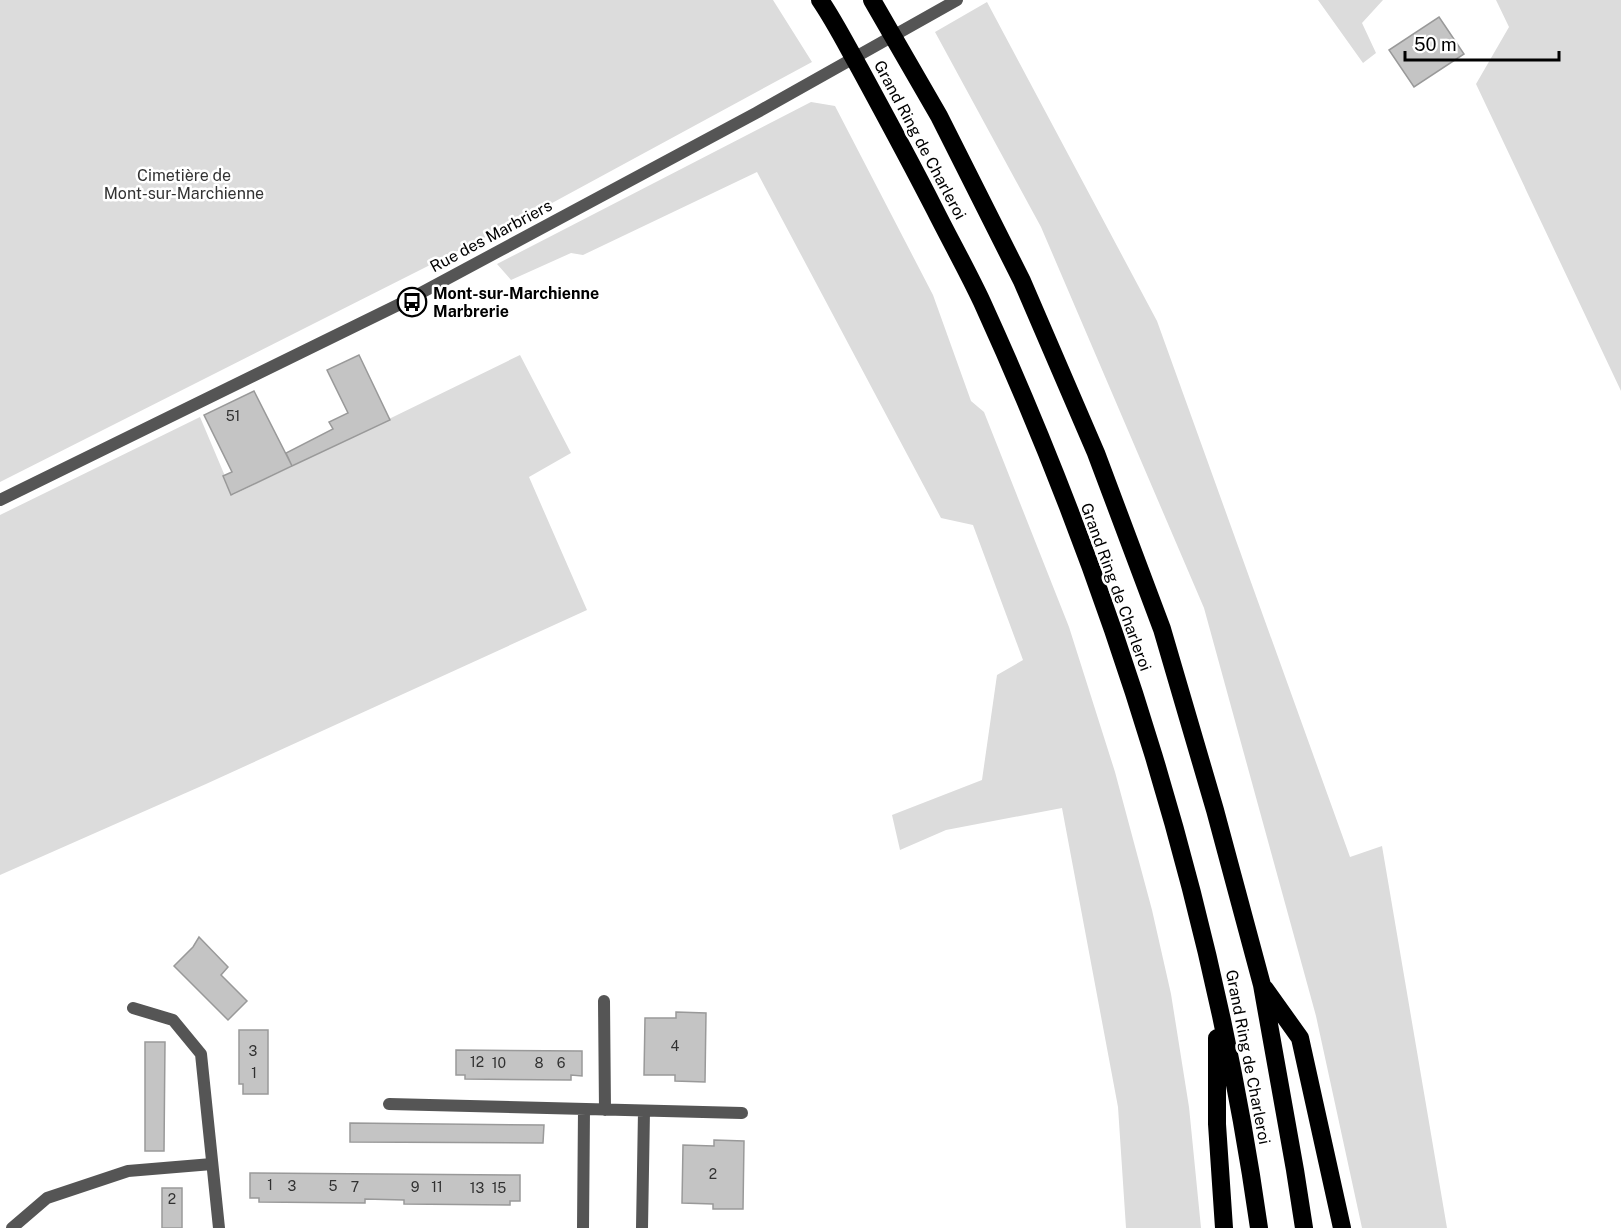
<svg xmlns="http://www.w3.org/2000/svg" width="1621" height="1228" font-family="'Public Sans',sans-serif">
<rect width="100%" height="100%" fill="#fff"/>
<!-- green -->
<path fill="#dcdcdc" d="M 0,0 L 773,0 L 812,62 L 541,209 L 0,482 Z
M 1318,0 L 1383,0 L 1362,23 L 1376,53 L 1363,63 Z
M 1496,0 L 1621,0 L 1621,391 L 1476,84 L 1509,27 Z
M 987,2 L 1157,321 L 1350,857 L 1382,846 L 1447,1228 L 1362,1228 L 1316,1016 L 1204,608 L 1041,227 L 935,32 Z
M 811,102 L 835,106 L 933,295 L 971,401 L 984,412 L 1069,627 L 1115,772 L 1152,910 L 1171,994 L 1189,1107 L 1201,1228 L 1126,1228 L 1118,1107 L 1062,808 L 946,830 L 900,850 L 892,815 L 982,780 L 997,675 L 1023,660 L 973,525 L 941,518 L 757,172 L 583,255 L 571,253 L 511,280 L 497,264 Z
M 520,355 L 571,453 L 529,477 L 587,610 L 206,784 L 0,875 L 0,515 L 200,417 L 233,495 Z"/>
<!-- building -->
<path fill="#c4c4c4" stroke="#999" stroke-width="1.5" d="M 1439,17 L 1464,54 L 1414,87 L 1389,50 Z
M 359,355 L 390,420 L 292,466 L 286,453 L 333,429 L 329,422 L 348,413 L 327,370 Z
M 254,391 L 292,466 L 231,495 L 223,476 L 232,472 L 204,415 Z
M 199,937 L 228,967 L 221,975 L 247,1001 L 228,1020 L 174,966 L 193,947 Z
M 676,1012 L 706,1013 L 705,1082 L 675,1081 L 675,1075 L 644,1075 L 645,1018 L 676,1018 Z
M 239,1030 L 268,1030 L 268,1094 L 243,1094 L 243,1084 L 239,1084 Z
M 145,1042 L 165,1042 L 164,1151 L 145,1151 Z
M 456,1050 L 582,1051 L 582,1076 L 571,1075 L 571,1080 L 465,1079 L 465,1075 L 456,1075 Z
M 350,1123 L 544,1125 L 543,1143 L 350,1142 Z
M 714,1140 L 744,1141 L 743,1209 L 713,1209 L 713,1204 L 682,1203 L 683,1145 L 714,1146 Z
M 250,1173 L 520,1175 L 520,1201 L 510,1201 L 510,1205 L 404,1204 L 404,1200 L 365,1199 L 365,1203 L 259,1202 L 259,1198 L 250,1198 Z
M 162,1188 L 182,1188 L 182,1228 L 162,1228 Z"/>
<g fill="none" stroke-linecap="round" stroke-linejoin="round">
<!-- minor -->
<path stroke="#555" stroke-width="12" d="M 0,500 L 404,302 L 756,113 L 957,0
M 604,1001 L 605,1110
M 133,1008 L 173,1020 L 201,1054 L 219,1228
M 389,1104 L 742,1113
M 12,1228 L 47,1198 L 128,1171 L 212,1164
M 583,1228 L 584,1109
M 642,1228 L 644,1111"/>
<!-- motorway -->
<path stroke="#000" stroke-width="18" d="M 820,0 C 835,22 847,46 860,69 C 885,115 910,161 934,208 C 950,240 967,270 982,302 C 1115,594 1214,910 1259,1228
M 872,0 L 939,116 L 1022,281 L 1096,453 L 1162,629 L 1215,810 L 1262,985 L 1295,1170 L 1304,1228
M 1265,989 L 1300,1038 L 1342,1228
M 1217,1038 L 1217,1124 L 1224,1228"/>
</g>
<!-- icons -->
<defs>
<g id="bus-ring" transform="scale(1.5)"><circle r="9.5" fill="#fff" stroke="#000" stroke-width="1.5"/><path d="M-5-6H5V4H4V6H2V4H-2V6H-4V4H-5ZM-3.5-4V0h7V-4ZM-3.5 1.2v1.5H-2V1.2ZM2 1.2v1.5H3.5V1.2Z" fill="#000"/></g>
</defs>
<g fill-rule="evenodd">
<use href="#bus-ring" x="412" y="302"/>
</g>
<g text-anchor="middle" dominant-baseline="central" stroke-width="5" stroke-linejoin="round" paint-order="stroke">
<!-- number labels -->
<g font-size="14" fill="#313131">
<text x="233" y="416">51</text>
<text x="675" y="1046">4</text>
<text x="253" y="1051">3</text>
<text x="477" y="1062">12</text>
<text x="499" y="1063">10</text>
<text x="539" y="1063">8</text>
<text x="561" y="1063">6</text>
<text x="254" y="1073">1</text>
<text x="713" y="1174">2</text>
<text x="270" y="1185">1</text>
<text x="292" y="1186">3</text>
<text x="333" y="1186">5</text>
<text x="355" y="1187">7</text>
<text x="415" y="1187">9</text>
<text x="437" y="1187">11</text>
<text x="477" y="1188">13</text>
<text x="499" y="1188">15</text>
<text x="172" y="1199">2</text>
</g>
<!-- street labels -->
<g font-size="16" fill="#000" stroke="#fff">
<text transform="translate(920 140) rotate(62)">Grand Ring de Charleroi</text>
<text transform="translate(491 236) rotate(-28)">Rue des Marbriers</text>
<text transform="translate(1116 587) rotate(70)">Grand Ring de Charleroi</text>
<text transform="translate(1248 1057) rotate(79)">Grand Ring de Charleroi</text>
</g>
<!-- park labels -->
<g font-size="16" fill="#333" stroke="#fff">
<text x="184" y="175">Cimetière de<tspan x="184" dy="18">Mont-sur-Marchienne</tspan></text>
</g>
<!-- poi labels -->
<g font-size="16" font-weight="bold" fill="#000" stroke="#fff" text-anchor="start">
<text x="433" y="293">Mont-sur-Marchienne<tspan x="433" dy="18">Marbrerie</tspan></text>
</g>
</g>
<!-- scale -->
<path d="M1405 51v9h154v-9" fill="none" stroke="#000000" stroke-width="3"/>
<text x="1414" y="51" font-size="18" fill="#000000" stroke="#ffffff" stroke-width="4.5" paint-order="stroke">50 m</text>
</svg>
